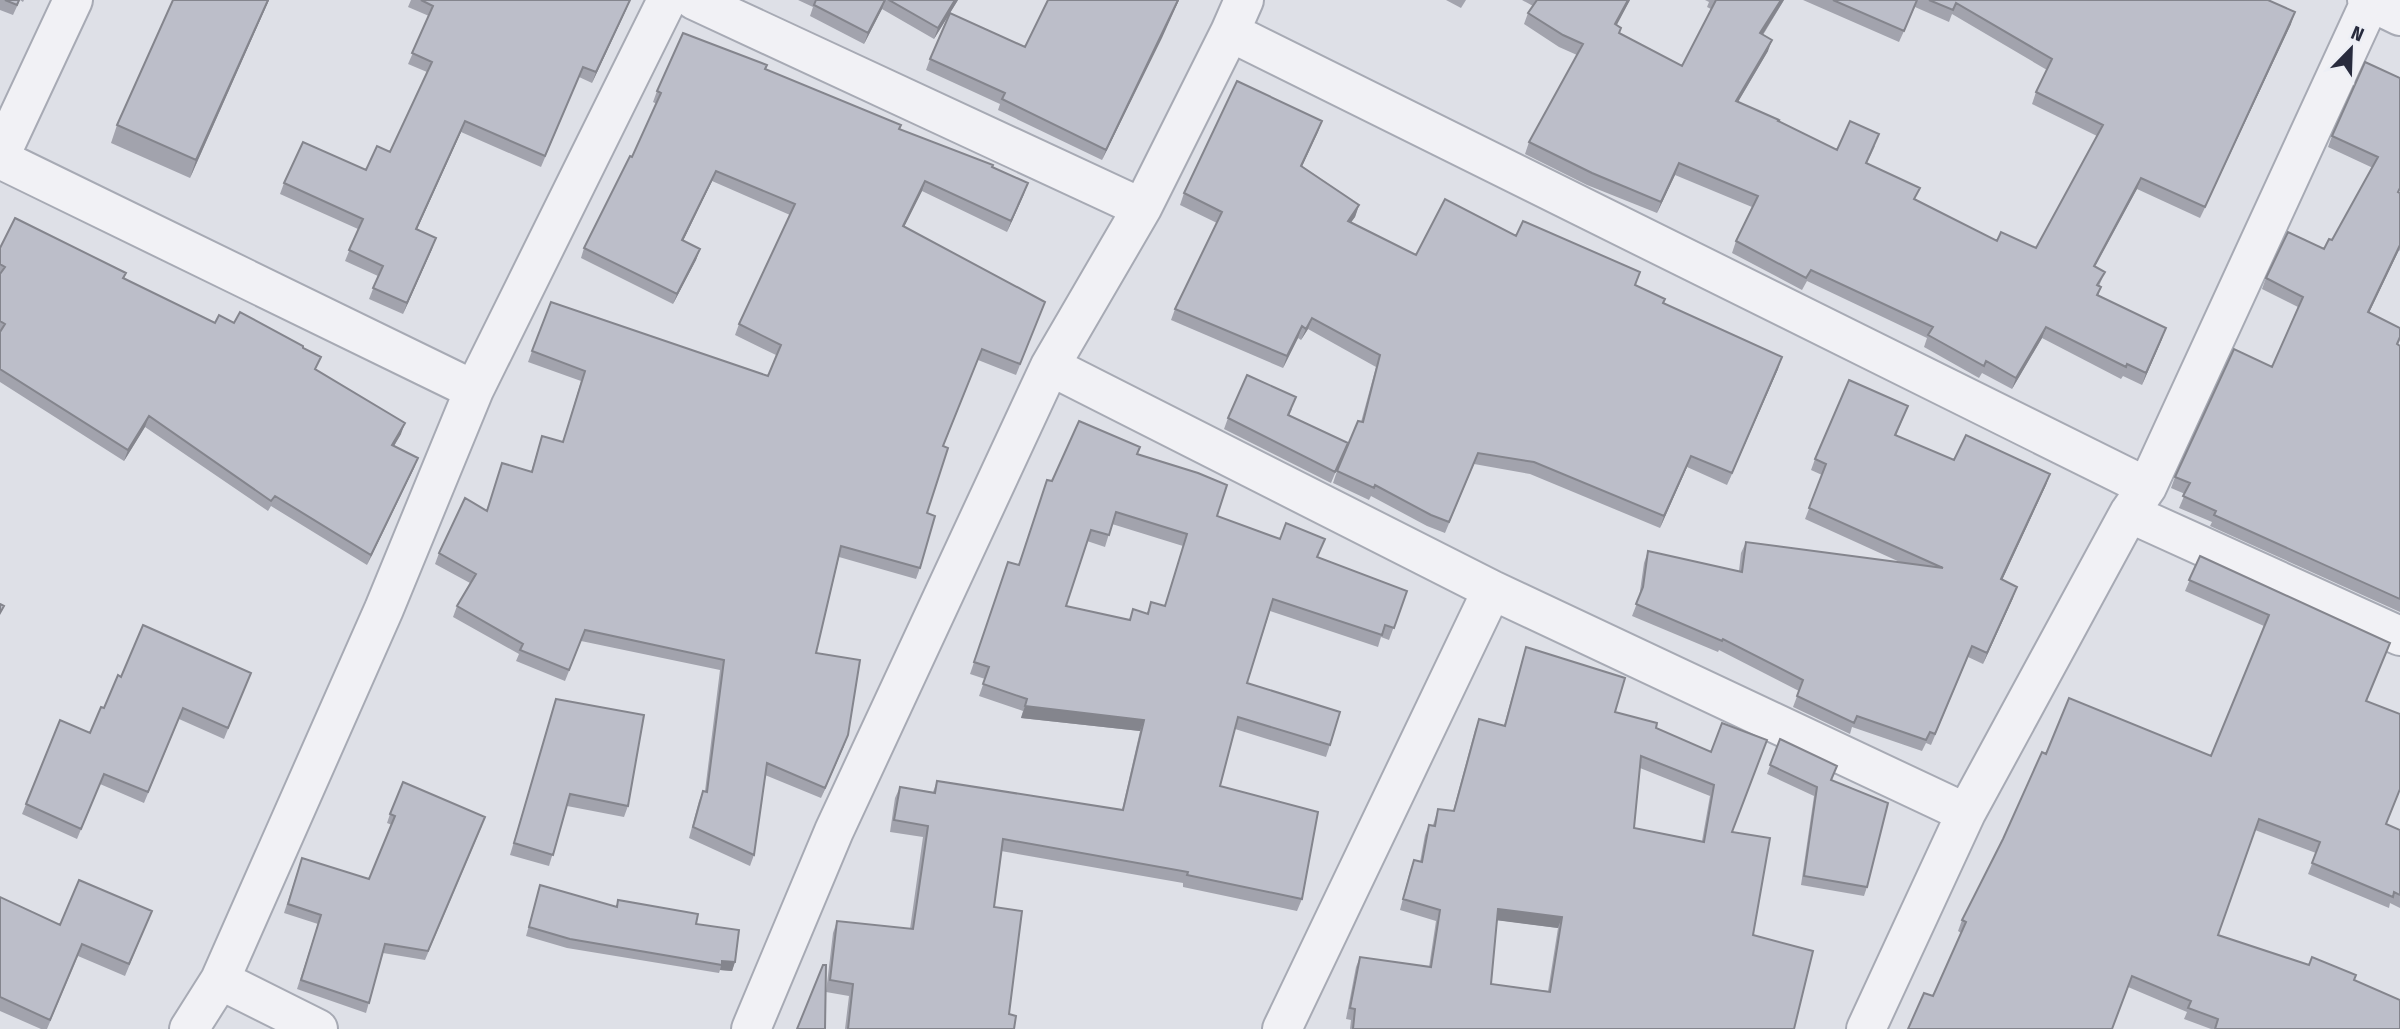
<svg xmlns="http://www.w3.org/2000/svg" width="2400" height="1029" font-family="'Fira Sans Condensed',sans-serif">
<rect width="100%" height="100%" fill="#dee0e7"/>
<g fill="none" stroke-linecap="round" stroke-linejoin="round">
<!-- minor casing -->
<g stroke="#a7aab4" stroke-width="42">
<path id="minor" d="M 694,0 L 1142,208
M 2367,0 L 2400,16
M 1230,32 L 2147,487
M 0,156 L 73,0
M 0,159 L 474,390
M 1050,366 L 1492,590 L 1966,813
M 2129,513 L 2400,636
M 220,980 L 318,1029
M 189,1029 L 220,980 L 384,609 L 474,390 L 667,0
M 751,1029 L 834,831 L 1050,366 L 1142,208 L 1230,32 L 1244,0
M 1282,1029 L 1492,590
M 1866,1029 L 1966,813 L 2129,513 L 2147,487 L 2371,0"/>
</g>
<!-- minor -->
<use href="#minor" stroke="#f1f1f5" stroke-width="38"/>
</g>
<!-- wall -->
<path fill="#a2a3ad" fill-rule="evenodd" d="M 0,0 L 24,0 L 23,2 L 20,0 L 13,15 L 0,10 Z
M 173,0 L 269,0 L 190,178 L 111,143 L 117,125 Z
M 411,0 L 630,0 L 626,10 L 592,83 L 579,77 L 541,167 L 461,132 L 417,229 L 432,249 L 403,314 L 369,299 L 378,276 L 345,261 L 358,229 L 280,194 L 284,183 L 366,170 L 390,152 L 427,72 L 408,64 L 429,16 L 408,7 Z
M 798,0 L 958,0 L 934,39 L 882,9 L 864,44 L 810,16 L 813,7 Z
M 1047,0 L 1179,0 L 1102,160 L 998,110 L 1000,104 L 926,70 L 930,59 L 1025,47 L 1047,1 Z
M 1446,0 L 1466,0 L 1461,8 Z
M 1522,0 L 1630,0 L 1616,25 L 1621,28 L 1619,34 L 1682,66 L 1711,9 L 1707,7 L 1709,2 L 1705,0 L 1784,0 L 1763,35 L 1768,51 L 1738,102 L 1837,150 L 1875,146 L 1867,163 L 1915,199 L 1997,241 L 2036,248 L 2097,136 L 2032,104 L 2036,92 L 2047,70 L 1952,14 L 1949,22 L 1915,7 L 1899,42 L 1803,0 L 2268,0 L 2291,24 L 2200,218 L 2137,189 L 2095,267 L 2105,272 L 2099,286 L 2101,287 L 2098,296 L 2162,339 L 2142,385 L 2123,376 L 2121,379 L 2042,338 L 2012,389 L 1982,373 L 1979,378 L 1924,347 L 1927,338 L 1807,281 L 1802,290 L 1732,253 L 1736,241 L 1752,207 L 1675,175 L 1657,213 L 1587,185 L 1525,154 L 1529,142 L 1577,55 L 1559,47 L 1524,24 L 1528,13 L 1533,6 Z
M 765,69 L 899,129 L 992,167 L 1024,194 L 1007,232 L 922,191 L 904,227 L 1045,302 L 1016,375 L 978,360 L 943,447 L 927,513 L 920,568 L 916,579 L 839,557 L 816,653 L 844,746 L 821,798 L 765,775 L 754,855 L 750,866 L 689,838 L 699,801 L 703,791 L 705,791 L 720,670 L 581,641 L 565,681 L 516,661 L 519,654 L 453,617 L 457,606 L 470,583 L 435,564 L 439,553 L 531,472 L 542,436 L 563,442 L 581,381 L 528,362 L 532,351 L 768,376 L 776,355 L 735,335 L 739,324 L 790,215 L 712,181 L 683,241 L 700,249 L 696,260 L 673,304 L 581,258 L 584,248 L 632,157 L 657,104 L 653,102 L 657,91 Z
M 2400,78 L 2400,189 L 2399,193 L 2400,193 L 2400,251 L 2399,250 L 2369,313 L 2400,328 L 2400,340 L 2398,345 L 2400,346 L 2400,612 L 2210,526 L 2212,522 L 2179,508 L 2185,494 L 2171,488 L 2175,477 L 2272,367 L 2298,307 L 2262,289 L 2266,278 L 2324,249 L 2332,240 L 2373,168 L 2328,147 L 2332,136 Z
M 1322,121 L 1302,166 L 1359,205 L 1355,217 L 1351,222 L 1416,255 L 1516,236 L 1635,285 L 1663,303 L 1778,369 L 1727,485 L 1687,467 L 1660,528 L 1530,474 L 1474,464 L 1445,533 L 1427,526 L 1371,496 L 1369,500 L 1333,483 L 1337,471 L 1361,422 L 1376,367 L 1308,329 L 1301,340 L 1298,338 L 1283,368 L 1171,320 L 1175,309 L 1217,223 L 1180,205 L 1184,193 Z
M 0,248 L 126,273 L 124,279 L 215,323 L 234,323 L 303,348 L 316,370 L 401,434 L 394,446 L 418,458 L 414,468 L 367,565 L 271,506 L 268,511 L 145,427 L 124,461 L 0,382 Z
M 1908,406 L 1896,436 L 1954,460 L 2050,474 L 2046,485 L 2002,580 L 2013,598 L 1983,664 L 1968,657 L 1931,745 L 1926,743 L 1922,751 L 1852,727 L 1850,734 L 1793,707 L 1799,691 L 1719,650 L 1718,652 L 1632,616 L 1639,598 L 1644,563 L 1648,551 L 1739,571 L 1741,553 L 1746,542 L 1902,563 L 1805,519 L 1822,475 L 1811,470 L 1815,459 Z
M 1292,409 L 1289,416 L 1348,443 L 1331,483 L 1224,429 L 1228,418 Z
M 1140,447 L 1137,454 L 1217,516 L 1318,557 L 1407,591 L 1389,640 L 1381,637 L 1378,647 L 1270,611 L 1247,683 L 1330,745 L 1326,757 L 1235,729 L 1220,786 L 1302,899 L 1297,911 L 1183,887 L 1183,883 L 1001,851 L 994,907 L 1009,1014 L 1014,1029 L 845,1029 L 849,996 L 826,992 L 833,933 L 837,921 L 910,929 L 923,837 L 890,832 L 895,798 L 900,787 L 933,792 L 937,781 L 1122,810 L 1140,731 L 1021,718 L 1023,711 L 979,696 L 985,679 L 970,674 L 1008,562 L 1018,565 L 1052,481 ZM 1112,524 L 1183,546 L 1165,606 L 1151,602 L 1147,613 L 1130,620 L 1066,606 L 1087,541 L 1105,547 Z
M 2200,556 L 2367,701 L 2386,824 L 2400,830 L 2400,908 L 2390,903 L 2389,908 L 2308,874 L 2316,853 L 2255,830 L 2218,935 L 2354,980 L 2400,1029 L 2211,1029 L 2184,1019 L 2187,1012 L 2128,987 L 1933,996 L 1961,933 L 1958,931 L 1962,920 L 2046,754 L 2211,756 L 2264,626 L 2185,591 Z
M 1526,647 L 1615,712 L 1711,752 L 1732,832 L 1753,935 L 1794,1029 L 1350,1029 L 1351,1020 L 1346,1019 L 1356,967 L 1360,957 L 1429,967 L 1436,921 L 1400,910 L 1410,871 L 1414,860 L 1420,862 L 1425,835 L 1429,825 L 1433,825 L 1438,809 L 1453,811 L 1475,730 L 1479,719 L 1504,725 ZM 1640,768 L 1710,796 L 1702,841 L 1634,828 ZM 1497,920 L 1558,928 L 1548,991 L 1491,984 Z
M 251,673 L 224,739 L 179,719 L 144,803 L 100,784 L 77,839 L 22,814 L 26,804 L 90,733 L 121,677 Z
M 556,699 L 628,806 L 624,817 L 567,806 L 549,866 L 510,855 Z
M 1780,739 L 1832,780 L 1867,887 L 1864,896 L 1801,885 L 1814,796 L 1767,774 Z
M 390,814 L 482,826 L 425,960 L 383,953 L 366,1013 L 297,989 L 318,924 L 284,913 L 299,867 L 369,879 L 392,825 L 387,823 Z
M 540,885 L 616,907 L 618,900 L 696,924 L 735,962 L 732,971 L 720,970 L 719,973 L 567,948 L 526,936 Z
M 0,897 L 60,925 L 152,911 L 125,976 L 78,956 L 47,1029 L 41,1029 L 0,1011 Z"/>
<!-- shaded-wall -->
<path fill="#84858d" d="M 268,0 L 269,0 L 190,178 L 196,160 Z
M 630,0 L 626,10 L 592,83 L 596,72 Z
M 885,0 L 882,9 L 864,44 L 868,33 Z
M 955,0 L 958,0 L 934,39 L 938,28 Z
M 1178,0 L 1179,0 L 1162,38 L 1102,160 L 1106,150 Z
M 1628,0 L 1630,0 L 1611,36 L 1615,24 Z
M 1781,0 L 1784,0 L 1756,45 L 1760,33 Z
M 2295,12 L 2291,24 L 2200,218 L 2205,207 Z
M 1772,40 L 1768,51 L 1732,112 L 1736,101 Z
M 465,121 L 461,132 L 412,240 L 416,229 Z
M 1322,121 L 1318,132 L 1297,177 L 1301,166 Z
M 1679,163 L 1675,175 L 1657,213 L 1661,202 Z
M 716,171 L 712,181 L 678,251 L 682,240 Z
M 2141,178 L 2137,189 L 2089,277 L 2094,266 Z
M 925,181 L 922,191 L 899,237 L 903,226 Z
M 1028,183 L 1024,194 L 1007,232 L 1011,221 Z
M 1359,205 L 1355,217 L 1344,232 L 1348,221 Z
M 436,238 L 432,249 L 403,314 L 407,303 Z
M 2400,245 L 2399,250 L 2364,323 L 2368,312 Z
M 700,249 L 696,260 L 673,304 L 677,294 Z
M 1312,318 L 1308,329 L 1301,340 L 1306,329 Z
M 1302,326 L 1298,338 L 1283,368 L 1287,356 Z
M 2046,327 L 2042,338 L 2012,389 L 2016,378 Z
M 2166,328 L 2162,339 L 2142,385 L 2146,373 Z
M 1782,357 L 1778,369 L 1727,485 L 1732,473 Z
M 149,416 L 145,427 L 124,461 L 128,450 Z
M 405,423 L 401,434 L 388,456 L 392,445 Z
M 1691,456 L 1687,467 L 1660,528 L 1664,516 Z
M 418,458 L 414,468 L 367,565 L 371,555 Z
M 2050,474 L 2046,485 L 1997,591 L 2001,579 Z
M 2017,587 L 2013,598 L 1983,664 L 1987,653 Z
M 1025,706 L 1144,720 L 1140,731 L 1021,718 Z
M 848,735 L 844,746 L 821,798 L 825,788 Z
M 1498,909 L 1562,917 L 1558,928 L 1495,920 Z
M 722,961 L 735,962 L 732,971 L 720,970 Z"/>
<!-- building -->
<path fill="#bcbec9" stroke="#84858d" stroke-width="2" fill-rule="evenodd" d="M 5,0 L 19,0 L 17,5 Z
M 173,0 L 268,0 L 196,160 L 117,125 Z
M 421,0 L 630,0 L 596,72 L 583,67 L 545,156 L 465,121 L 416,229 L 436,238 L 407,303 L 373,288 L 383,266 L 349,250 L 363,219 L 284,183 L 303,142 L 366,170 L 377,146 L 390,152 L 432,62 L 412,53 L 433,6 Z
M 816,0 L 885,0 L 868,33 L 814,5 Z
M 889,0 L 955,0 L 938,28 Z
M 1048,0 L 1178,0 L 1106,150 L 1002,99 L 1005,93 L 930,59 L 950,13 L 1025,47 Z
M 1537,0 L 1628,0 L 1615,24 L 1621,28 L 1619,33 L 1682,66 L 1716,0 L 1781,0 L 1760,33 L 1772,40 L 1736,101 L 1779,120 L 1778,121 L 1837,150 L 1850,121 L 1879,134 L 1866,163 L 1920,188 L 1914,199 L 1997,241 L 2001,232 L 2036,248 L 2103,125 L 2036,92 L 2052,59 L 1956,3 L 1953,10 L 1929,0 L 2268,0 L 2295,12 L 2205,207 L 2141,178 L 2094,266 L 2105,272 L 2097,285 L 2101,287 L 2097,295 L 2166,328 L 2146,373 L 2127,364 L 2126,367 L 2046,327 L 2016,378 L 1986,361 L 1984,366 L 1928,335 L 1933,327 L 1811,270 L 1806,278 L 1736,241 L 1758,196 L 1679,163 L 1661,202 L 1592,173 L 1529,142 L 1583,44 L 1563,35 L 1528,13 Z
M 1833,0 L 1917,0 L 1904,31 Z
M 683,33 L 767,65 L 765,69 L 901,125 L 899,129 L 993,165 L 992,167 L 1028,183 L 1011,221 L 925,181 L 903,226 L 1045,302 L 1020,364 L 982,349 L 943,446 L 948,448 L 927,513 L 935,516 L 920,568 L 841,546 L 816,653 L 860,660 L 848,735 L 825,788 L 767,763 L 754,855 L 693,827 L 703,791 L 707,792 L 724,660 L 585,630 L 569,670 L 520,650 L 523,644 L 457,606 L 476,574 L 439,553 L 465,498 L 487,511 L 502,463 L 532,472 L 542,436 L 563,442 L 585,371 L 532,351 L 551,302 L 768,376 L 781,345 L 739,324 L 795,204 L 716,171 L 682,240 L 700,249 L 677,294 L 584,248 L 630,156 L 632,157 L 661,93 L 657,91 Z
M 2365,62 L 2400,78 L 2400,188 L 2398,192 L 2400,193 L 2400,245 L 2368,312 L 2400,328 L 2400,337 L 2397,344 L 2400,346 L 2400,599 L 2214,515 L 2216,511 L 2183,496 L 2190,483 L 2175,477 L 2234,349 L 2272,367 L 2303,297 L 2266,278 L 2288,232 L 2324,249 L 2329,239 L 2332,240 L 2378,157 L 2332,136 Z
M 1237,81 L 1322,121 L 1301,166 L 1359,205 L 1348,221 L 1416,255 L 1445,199 L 1516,236 L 1523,221 L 1640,272 L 1635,285 L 1665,299 L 1663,303 L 1782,357 L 1732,473 L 1691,456 L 1664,516 L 1534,462 L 1478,453 L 1449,522 L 1431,515 L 1375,485 L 1374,488 L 1337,471 L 1358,421 L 1363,422 L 1380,355 L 1312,318 L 1306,329 L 1302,326 L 1287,356 L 1175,309 L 1222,212 L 1184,193 Z
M 15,218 L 126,273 L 123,278 L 215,323 L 219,315 L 234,323 L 240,312 L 303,346 L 303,348 L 321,357 L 315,369 L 405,423 L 392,445 L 418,458 L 371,555 L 275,496 L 271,501 L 149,416 L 128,450 L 0,369 L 0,332 L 5,324 L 0,321 L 0,274 L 5,267 L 0,264 L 0,248 Z
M 1247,375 L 1296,397 L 1288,415 L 1348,443 L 1335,472 L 1228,418 Z
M 1849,380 L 1908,406 L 1895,435 L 1954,460 L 1966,435 L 2050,474 L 2001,579 L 2017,587 L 1987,653 L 1972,646 L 1935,734 L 1930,732 L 1926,740 L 1857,716 L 1854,723 L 1797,696 L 1803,680 L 1723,639 L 1722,641 L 1636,604 L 1643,587 L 1648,551 L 1742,572 L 1746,542 L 1943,568 L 1809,508 L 1826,464 L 1815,459 Z
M 1079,421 L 1140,447 L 1137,454 L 1198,473 L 1227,485 L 1217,516 L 1280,539 L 1286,523 L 1325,539 L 1317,557 L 1407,591 L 1394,628 L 1385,625 L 1382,635 L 1273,599 L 1247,683 L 1340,712 L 1330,745 L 1238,717 L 1220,786 L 1318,812 L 1302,899 L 1187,875 L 1188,872 L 1003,839 L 994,907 L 1022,911 L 1009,1014 L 1016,1016 L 1014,1029 L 848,1029 L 853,984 L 830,980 L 837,921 L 913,929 L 928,826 L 894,820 L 900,787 L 935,793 L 937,781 L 1123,810 L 1144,720 L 1025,706 L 1027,699 L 983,684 L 989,667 L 974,662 L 1008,562 L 1019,565 L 1047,480 L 1052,481 ZM 1116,512 L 1187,534 L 1165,606 L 1151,602 L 1148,614 L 1133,609 L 1130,620 L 1066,606 L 1091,530 L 1109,535 Z
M 2200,556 L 2390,643 L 2366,701 L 2400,714 L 2400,789 L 2386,824 L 2400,830 L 2400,895 L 2394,892 L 2393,897 L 2312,863 L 2320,842 L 2259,819 L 2218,935 L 2309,965 L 2312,957 L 2356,975 L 2354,980 L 2400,1000 L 2400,1029 L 2215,1029 L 2218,1019 L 2188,1008 L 2191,1001 L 2132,976 L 2112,1029 L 1908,1029 L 1924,993 L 1933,996 L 1966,922 L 1962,920 L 2003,839 L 2042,752 L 2046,754 L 2069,698 L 2211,756 L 2269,615 L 2189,580 Z
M 0,604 L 4,606 L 0,613 Z
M 143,625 L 251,673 L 228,728 L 183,708 L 148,792 L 104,774 L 81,829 L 26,804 L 60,720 L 90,733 L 101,707 L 104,708 L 118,675 L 121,677 Z
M 1526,647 L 1625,678 L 1615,712 L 1657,723 L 1656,728 L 1711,752 L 1722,723 L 1767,740 L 1732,832 L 1770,838 L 1753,935 L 1813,951 L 1794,1029 L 1353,1029 L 1355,1009 L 1350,1008 L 1360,957 L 1431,967 L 1440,910 L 1403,899 L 1414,860 L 1422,862 L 1429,825 L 1435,826 L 1438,809 L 1454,811 L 1479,719 L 1505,726 ZM 1641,756 L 1714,785 L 1704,842 L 1634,828 ZM 1498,909 L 1562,917 L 1550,992 L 1491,984 Z
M 556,699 L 644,715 L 628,806 L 570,794 L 553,855 L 514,843 Z
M 1780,739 L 1837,766 L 1831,780 L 1888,803 L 1867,887 L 1804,876 L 1817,787 L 1770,765 Z
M 403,782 L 485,817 L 428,951 L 385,944 L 369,1003 L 301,980 L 321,915 L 288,904 L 302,858 L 369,879 L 395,816 L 390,814 Z
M 79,880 L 152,911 L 129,964 L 82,944 L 50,1020 L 0,997 L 0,897 L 60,925 Z
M 540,885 L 617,907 L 618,900 L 698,914 L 696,924 L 739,930 L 735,962 L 722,961 L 722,965 L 570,939 L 529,927 Z
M 823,965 L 826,965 L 825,1029 L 797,1029 Z"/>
<!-- north arrow -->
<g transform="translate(2351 49) rotate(23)" stroke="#edeff5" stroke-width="5" paint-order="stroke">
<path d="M0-5L12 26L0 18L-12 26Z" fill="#282b3d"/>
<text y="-10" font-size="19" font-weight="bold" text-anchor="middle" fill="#282b3d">N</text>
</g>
</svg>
